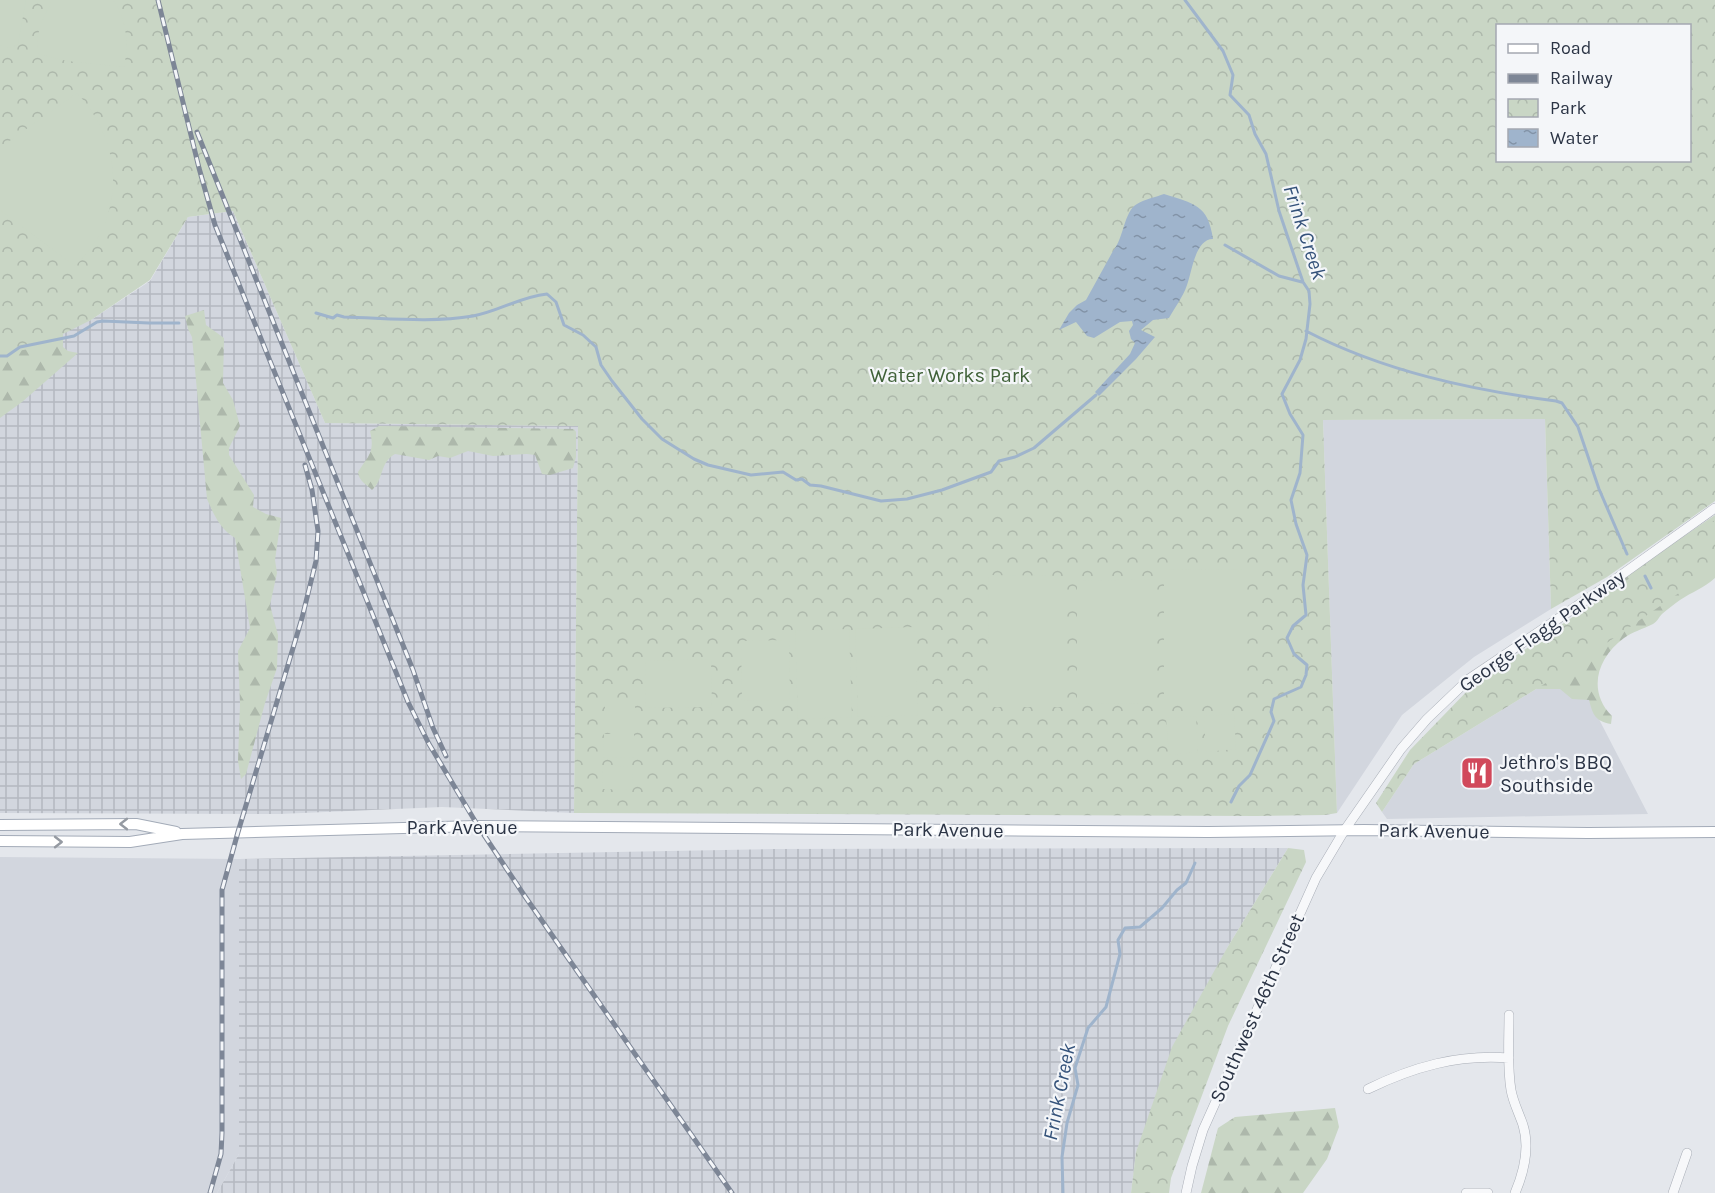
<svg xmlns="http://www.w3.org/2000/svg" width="1715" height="1193" font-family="Karla,sans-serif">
<defs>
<pattern id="industrial-grid" width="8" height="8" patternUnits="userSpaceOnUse" patternTransform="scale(1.5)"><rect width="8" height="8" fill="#d2d6de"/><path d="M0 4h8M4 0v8" fill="none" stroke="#b4b8c0"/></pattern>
<pattern id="forest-firs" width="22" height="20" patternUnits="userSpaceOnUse" patternTransform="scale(1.5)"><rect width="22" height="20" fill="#c9d6c5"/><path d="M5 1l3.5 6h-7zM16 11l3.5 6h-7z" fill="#adb8ab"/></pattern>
<pattern id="park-crowns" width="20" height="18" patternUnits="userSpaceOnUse" patternTransform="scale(1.5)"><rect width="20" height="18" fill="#c9d6c5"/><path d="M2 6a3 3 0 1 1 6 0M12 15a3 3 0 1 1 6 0" fill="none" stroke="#adb8ab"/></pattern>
<pattern id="water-ripples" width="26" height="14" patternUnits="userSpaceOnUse" patternTransform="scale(1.5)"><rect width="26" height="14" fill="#9fb4cc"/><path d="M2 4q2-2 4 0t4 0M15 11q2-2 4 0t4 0" fill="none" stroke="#8293a7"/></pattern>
</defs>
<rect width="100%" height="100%" fill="#e4e7ec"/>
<!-- built -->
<path fill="#d2d6de" d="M 1545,419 L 1551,609 L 1474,657 L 1402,715 L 1337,813 L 1323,420 Z
M 1572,667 L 1648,814 L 1387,819 L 1382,812 L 1414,764 Z
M 0,857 L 239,859 L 239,1154 L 217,1193 L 0,1193 Z"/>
<!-- industrial -->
<path fill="url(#industrial-grid)" d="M 233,211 L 325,423 L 578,426 L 574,813 L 442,807 L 279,814 L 0,813 L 0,354 L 91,320 L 150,281 L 188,217 Z
M 1288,848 L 1227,948 L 1136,1152 L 1131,1193 L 217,1193 L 239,1154 L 239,859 L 772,849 Z"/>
<!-- forest -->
<path fill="url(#forest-firs)" d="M 204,310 L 206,325 L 224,338 L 223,383 L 233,400 L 240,426 L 229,448 L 229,455 L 254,495 L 253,507 L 266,514 L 281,518 L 275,560 L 277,573 L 270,605 L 278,635 L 277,668 L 265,703 L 246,774 L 241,779 L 238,761 L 240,704 L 238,651 L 250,628 L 235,538 C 220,529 214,515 207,499 L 192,337 L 188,329 L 185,316 Z
M 63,331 L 63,347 L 68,351 L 78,353 L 22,402 L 0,418 L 0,347 Z
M 379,426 L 574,429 L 576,432 L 576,457 L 573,468 L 550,475 L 542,474 L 535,455 L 527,454 L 493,456 L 468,451 L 450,458 L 438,456 L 429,460 L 395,454 C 379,463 384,480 372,490 C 367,485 358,480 358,472 C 369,455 375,452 370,431 Z
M 1715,515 L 1715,578 C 1704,588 1692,592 1680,600 C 1674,604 1668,609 1662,614 C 1659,617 1657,622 1653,624 C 1643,629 1632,632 1624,638 C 1597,658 1587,691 1612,716 L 1611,724 C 1595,721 1593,715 1589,700 L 1572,699 L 1560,689 L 1536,689 L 1607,602 L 1605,590 Z
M 1335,1108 L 1339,1127 L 1327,1159 L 1303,1193 L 1201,1193 L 1218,1128 L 1235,1117 Z"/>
<!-- park -->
<path fill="url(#park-crowns)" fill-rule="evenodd" d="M 0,0 L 1715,0 L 1715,501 L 1607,577 L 1551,609 L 1545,419 L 1323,420 L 1337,813 L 1325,815 L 1257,816 L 574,813 L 578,426 L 325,423 L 233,211 L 188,217 L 150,280 L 91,320 L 35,348 L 0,354 ZM 1498,26 L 1690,26 L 1690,160 L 1498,160 Z
M 1715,520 L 1715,568 L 1572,667 L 1414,764 L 1382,812 L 1376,803 L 1410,750 L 1473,685 Z
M 1288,848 L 1304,850 L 1306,862 L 1228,1026 L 1171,1178 L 1169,1193 L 1131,1193 L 1136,1152 L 1172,1047 L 1227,948 Z"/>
<!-- garden -->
<path fill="#c9d6c5" d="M 0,0 L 26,0 L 18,44 L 11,48 L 0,45 Z
M 52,0 L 113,0 C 127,21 129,43 124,67 L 67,61 L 39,54 C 32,39 45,15 52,0 Z
M 77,93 C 124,143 127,217 75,266 L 0,210 L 0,150 L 8,142 Z
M 1243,569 L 1243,702 L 1164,702 L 1164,570 Z
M 989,575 L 1066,576 L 1066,707 L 988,707 Z
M 1156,579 L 1156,703 L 1077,704 L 1077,581 Z
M 914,627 L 918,715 L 858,717 L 855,629 Z
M 849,629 L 852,717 L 798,719 L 795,631 Z
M 789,640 L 790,700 L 742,701 L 741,641 Z
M 711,659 L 712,707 L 646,708 L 645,661 Z
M 605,703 L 635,703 L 635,727 L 605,727 Z
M 1234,714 L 1236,749 L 1206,752 L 1204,716 Z
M 1196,716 L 1198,752 L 1169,755 L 1166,718 Z
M 604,734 L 634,734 L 634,758 L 603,757 Z
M 603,765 L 633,767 L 632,790 L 602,789 Z"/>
<!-- water -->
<path fill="url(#water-ripples)" d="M 1164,194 C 1194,204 1208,204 1213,239 C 1195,239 1192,272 1187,285 C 1183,297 1175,307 1169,318 L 1153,320 L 1141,330 L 1155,337 L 1136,359 L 1099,396 L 1095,392 L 1130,354 L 1135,343 L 1131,339 L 1129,331 L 1133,325 L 1132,321 L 1120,322 L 1094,338 L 1087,336 L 1076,322 L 1059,330 L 1069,313 L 1077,305 L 1086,300 L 1113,251 C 1124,238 1124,211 1137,204 C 1145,199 1156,197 1164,194 Z"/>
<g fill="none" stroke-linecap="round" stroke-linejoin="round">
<!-- stream -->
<path stroke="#9fb4cc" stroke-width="3" d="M 1185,0 L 1223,51 L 1233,75 L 1230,95 L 1249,115 L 1255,134 L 1266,154 L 1279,211 L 1303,282 L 1309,291 L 1310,304 L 1306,339 L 1300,360 L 1282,394 L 1290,414 L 1303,435 L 1300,473 L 1291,500 L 1296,524 L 1307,555 L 1303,585 L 1306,615 L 1293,626 L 1287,638 L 1294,654 L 1307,665 L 1306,675 L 1301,687 L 1274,699 L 1271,712 L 1274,721 L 1250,775 L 1239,786 L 1231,802
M 1225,245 L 1279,276 L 1302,282
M 316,313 L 333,318 L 337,315 L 344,317 C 386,318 431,323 473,316 C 500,311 519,297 547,294 L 556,302 L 564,325 L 583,335 L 596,347 L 601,365 L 612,381 L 642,419 L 662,439 L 694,459 L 708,465 L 751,475 L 783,472 L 796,480 L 802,479 L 810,485 L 821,486 L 881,501 L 907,499 L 942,490 L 991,472 L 999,461 L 1015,457 L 1034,448 L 1096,395
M 1306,331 C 1383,371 1471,390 1556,401 L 1562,403 L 1578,427 L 1599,489 L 1627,554
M 0,356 L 7,356 L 20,347 L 74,336 L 97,322 L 103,321 L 149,323 L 179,323
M 1645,576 L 1651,588
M 1063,1193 L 1062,1157 L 1067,1123 L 1078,1085 L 1075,1068 L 1088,1028 L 1106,1007 L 1120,954 L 1118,940 L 1125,928 L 1140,927 L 1162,908 L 1177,890 L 1186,883 L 1195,863"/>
<!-- minor casing -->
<g stroke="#a9aeb7" stroke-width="10">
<path id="minor" d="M 1509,1015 C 1509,1040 1507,1066 1511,1090 C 1513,1102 1519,1113 1523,1125 C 1530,1148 1524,1172 1515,1193
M 1368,1089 C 1413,1067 1458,1054 1509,1058
M 1186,1193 L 1192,1166 L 1203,1130 L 1316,878 L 1344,831 L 1401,749 L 1427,719 L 1469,679 L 1599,591 L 1715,508
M 1466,1193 L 1488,1193
M 1673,1193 L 1687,1153"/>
</g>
<!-- major casing -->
<g stroke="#a3abb8" stroke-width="12">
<path id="major" d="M 0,825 L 136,824 L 176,832
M 0,841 L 130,842 L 182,834 L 478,826 L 1208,832 L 1364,830 L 1588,833 L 1715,832"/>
</g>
<!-- minor -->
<use href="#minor" stroke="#f7f8fa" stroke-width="9"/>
<!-- major -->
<use href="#major" stroke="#fff" stroke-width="10"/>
<!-- rail casing -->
<g stroke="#7d8696" stroke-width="5">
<path id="rail" d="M 158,0 L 199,168 L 215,225 L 408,702 L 429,744 L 478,826 L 524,895 L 732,1193
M 197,132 L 413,670 L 433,728 L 446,756
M 210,1193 L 221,1154 L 222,1133 L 222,890 L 238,832 L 302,618 L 316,561 L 318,531 L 312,490 L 305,465"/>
</g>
<!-- rail -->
<use href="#rail" stroke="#f4f6f9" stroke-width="3" stroke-dasharray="9" stroke-linecap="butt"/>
</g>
<!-- one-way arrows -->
<defs><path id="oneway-chevron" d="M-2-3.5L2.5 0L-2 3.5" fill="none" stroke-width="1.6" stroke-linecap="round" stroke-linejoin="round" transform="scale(1.5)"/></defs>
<g stroke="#959aa2">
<use href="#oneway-chevron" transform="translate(124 824) rotate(180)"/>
<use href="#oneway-chevron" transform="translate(58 842)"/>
</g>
<!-- icons -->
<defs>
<g id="restaurant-square" transform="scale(1.725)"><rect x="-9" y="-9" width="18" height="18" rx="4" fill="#d1495b" stroke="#f4f6f9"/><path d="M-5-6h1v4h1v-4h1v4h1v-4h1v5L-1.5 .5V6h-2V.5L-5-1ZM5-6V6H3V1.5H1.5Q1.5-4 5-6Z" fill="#fff"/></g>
</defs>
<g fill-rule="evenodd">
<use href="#restaurant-square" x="1477" y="773"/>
</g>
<g text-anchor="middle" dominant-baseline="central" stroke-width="4.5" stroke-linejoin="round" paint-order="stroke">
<!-- park labels -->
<g font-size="20" fill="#3f6138" stroke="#f4f6f9">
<text x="950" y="375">Water Works Park</text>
</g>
<!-- street labels -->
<g font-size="20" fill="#2b3445" stroke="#f4f6f9">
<text transform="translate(1542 631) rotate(-35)">George Flagg Parkway</text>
<text x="462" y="827">Park Avenue</text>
<text transform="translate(948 830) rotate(1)">Park Avenue</text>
<text transform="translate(1434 831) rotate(1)">Park Avenue</text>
<text transform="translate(1257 1008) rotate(-66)">Southwest 46th Street</text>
</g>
<!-- poi labels -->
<g font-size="20" fill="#2b3445" stroke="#f4f6f9" text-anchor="start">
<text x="1500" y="762">Jethro's BBQ<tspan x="1500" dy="23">Southside</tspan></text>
</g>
<!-- water labels -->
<g font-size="21" font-style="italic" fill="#34527a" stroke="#f4f6f9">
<text transform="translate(1305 232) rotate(72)">Frink Creek</text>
<text transform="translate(1059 1092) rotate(-79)">Frink Creek</text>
</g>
</g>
<!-- legend -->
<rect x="1496" y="24" width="195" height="138" fill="#f4f6f9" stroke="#a4a8b1" stroke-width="1.5"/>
<rect x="1508" y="44" width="30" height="9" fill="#ffffff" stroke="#a4a8b1" stroke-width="1.5"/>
<text x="1550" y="54" font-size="18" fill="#2b3445">Road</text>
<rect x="1508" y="74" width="30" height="9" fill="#7d8696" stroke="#a4a8b1" stroke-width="1.5"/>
<text x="1550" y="84" font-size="18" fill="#2b3445">Railway</text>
<rect x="1508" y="99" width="30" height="18" fill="url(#park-crowns)" stroke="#a4a8b1" stroke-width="1.5"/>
<text x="1550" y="114" font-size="18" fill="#2b3445">Park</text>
<rect x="1508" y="129" width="30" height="18" fill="url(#water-ripples)" stroke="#a4a8b1" stroke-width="1.5"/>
<text x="1550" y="144" font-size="18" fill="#2b3445">Water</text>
</svg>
